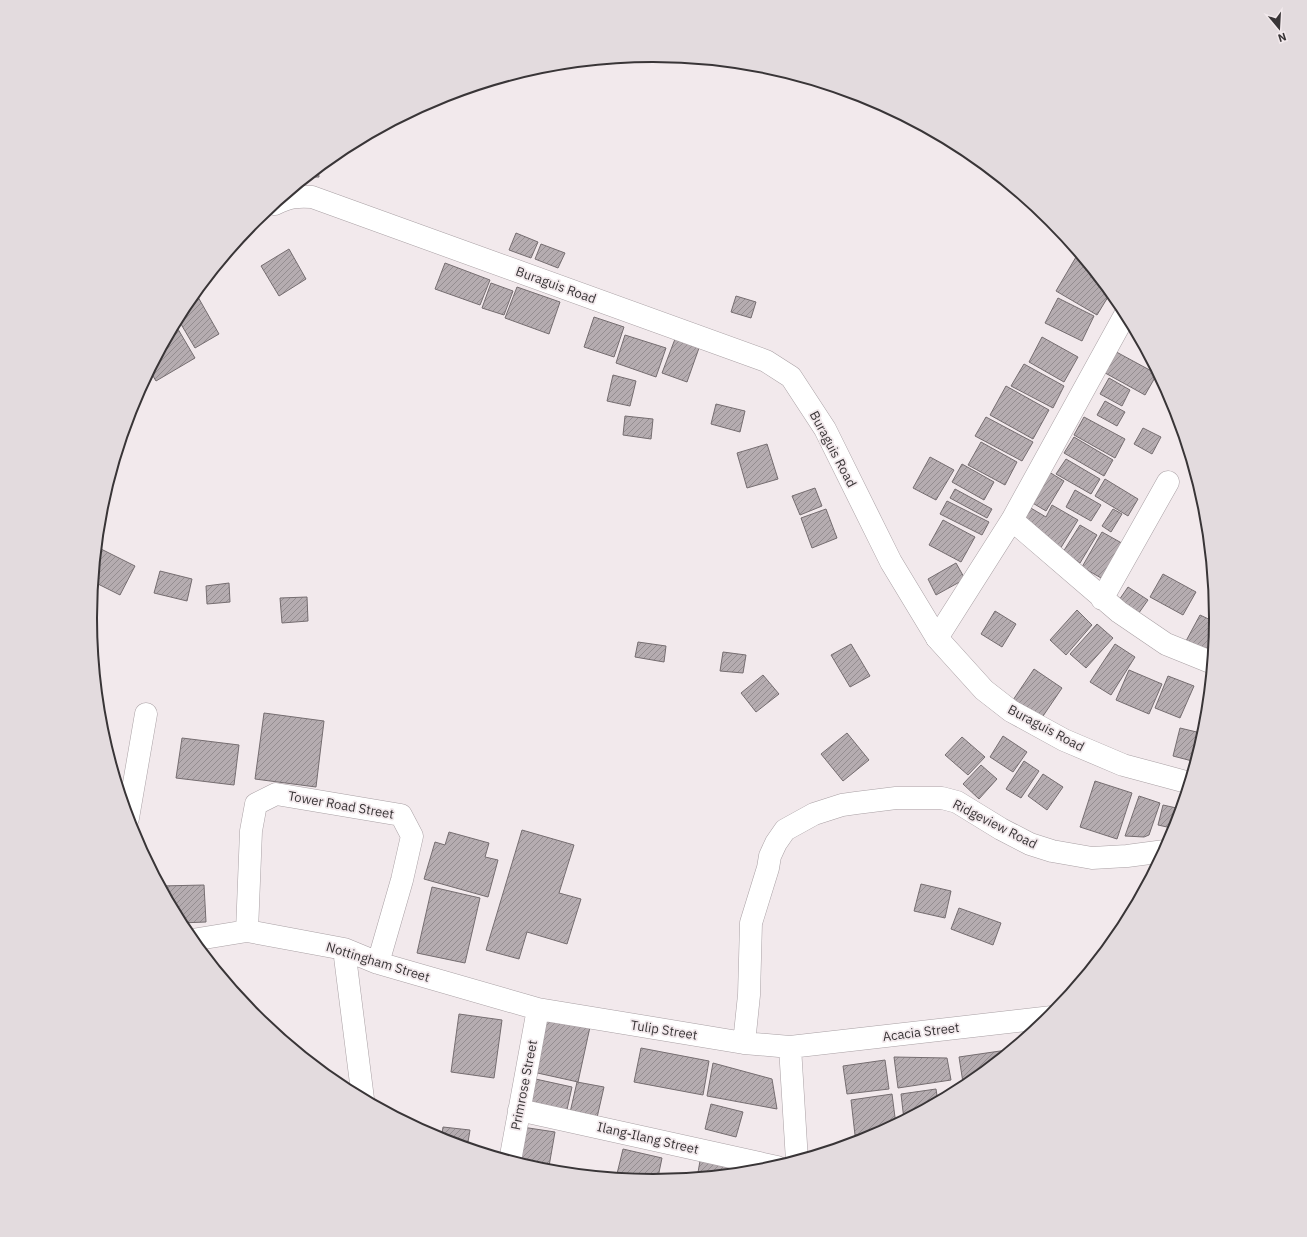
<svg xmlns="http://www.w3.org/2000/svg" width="1307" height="1237" font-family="'IBM Plex Sans',sans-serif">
<defs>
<pattern id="building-hatch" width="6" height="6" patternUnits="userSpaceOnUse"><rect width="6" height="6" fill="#b5acb0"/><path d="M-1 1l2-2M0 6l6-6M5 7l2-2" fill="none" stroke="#948d90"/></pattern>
</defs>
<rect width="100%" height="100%" fill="#f2e9ec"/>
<!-- building -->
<path fill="url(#building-hatch)" stroke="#756d70" d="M 318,168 L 319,177 L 308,177 Z
M 516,233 L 538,242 L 531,258 L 509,250 Z
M 541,244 L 565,253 L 558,268 L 535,259 Z
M 289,249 L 306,279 L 279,296 L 261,266 Z
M 1076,257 L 1089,265 L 1111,292 L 1097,315 L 1056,291 Z
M 445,263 L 490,280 L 480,305 L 435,289 Z
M 491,283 L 513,291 L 504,315 L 482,308 Z
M 517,287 L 560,302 L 549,334 L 505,318 Z
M 736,296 L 756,302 L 751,318 L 731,312 Z
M 198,297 L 219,334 L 195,348 L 178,319 L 187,303 Z
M 1058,298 L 1094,316 L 1082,341 L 1045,323 Z
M 594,317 L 624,327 L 614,357 L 584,347 Z
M 175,324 L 195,358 L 156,381 L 150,371 Z
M 625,335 L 666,348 L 656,377 L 616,363 Z
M 1042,337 L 1078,357 L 1064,382 L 1029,362 Z
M 675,339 L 699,348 L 687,382 L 662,373 Z
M 1109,348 L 1157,374 L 1145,395 L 1098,369 Z
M 1024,364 L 1064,386 L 1053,408 L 1011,386 Z
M 613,375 L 636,381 L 630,406 L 607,401 Z
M 1109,378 L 1130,390 L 1122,406 L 1100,394 Z
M 1006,386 L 1049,410 L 1033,439 L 990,415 Z
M 1105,401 L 1125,412 L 1117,426 L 1097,415 Z
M 716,404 L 745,411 L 740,432 L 711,424 Z
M 625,416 L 653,419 L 651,439 L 623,435 Z
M 986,417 L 1033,442 L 1022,461 L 975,436 Z
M 1084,417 L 1125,439 L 1115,458 L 1074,435 Z
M 1143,428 L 1161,437 L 1152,454 L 1134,444 Z
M 1074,437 L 1113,460 L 1104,476 L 1064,453 Z
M 981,442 L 1017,462 L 1005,485 L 968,465 Z
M 767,444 L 778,479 L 747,488 L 737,453 Z
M 930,457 L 954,470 L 936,500 L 913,488 Z
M 1066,459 L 1100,479 L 1091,494 L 1056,474 Z
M 962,464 L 994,482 L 984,500 L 952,482 Z
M 1044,469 L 1064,481 L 1046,511 L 1026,499 Z
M 1105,479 L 1138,499 L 1128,516 L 1095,496 Z
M 815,488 L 822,506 L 800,515 L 792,496 Z
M 955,489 L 992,509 L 987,518 L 950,498 Z
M 1075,490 L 1101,505 L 1091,521 L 1066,507 Z
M 947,501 L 989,522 L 982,535 L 940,514 Z
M 1024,504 L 1046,517 L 1052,505 L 1078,520 L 1057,554 L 1020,512 Z
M 826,509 L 837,538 L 812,548 L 801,518 Z
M 1113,509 L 1122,514 L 1111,532 L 1102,526 Z
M 943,520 L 975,537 L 961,562 L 929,545 Z
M 1080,525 L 1097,535 L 1080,563 L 1063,552 Z
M 1208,527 L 1209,537 L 1204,534 Z
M 1102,532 L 1127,546 L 1108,582 L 1082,567 Z
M 97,547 L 135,566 L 120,595 L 94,582 Z
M 956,563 L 965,579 L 936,595 L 928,579 Z
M 160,571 L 192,579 L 187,601 L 154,593 Z
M 1163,574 L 1196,592 L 1183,615 L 1150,597 Z
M 229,583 L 230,602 L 207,604 L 206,586 Z
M 1128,587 L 1148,600 L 1136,617 L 1117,603 Z
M 307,597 L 308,621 L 282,623 L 280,598 Z
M 1077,610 L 1092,625 L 1066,655 L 1050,640 Z
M 995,611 L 1016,624 L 1002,647 L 981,634 Z
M 1200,615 L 1217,623 L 1213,657 L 1186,641 Z
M 1097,624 L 1113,638 L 1086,668 L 1070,654 Z
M 638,642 L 666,646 L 664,662 L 635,657 Z
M 851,644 L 870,676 L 850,687 L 831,655 Z
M 1115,644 L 1135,657 L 1111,695 L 1090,682 Z
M 723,652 L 746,655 L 743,673 L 720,671 Z
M 1034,669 L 1062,688 L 1041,719 L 1013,700 Z
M 1129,670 L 1162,684 L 1149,714 L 1116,700 Z
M 763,675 L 779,694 L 756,712 L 741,693 Z
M 1168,676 L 1194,686 L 1180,718 L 1155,708 Z
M 264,713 L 324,721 L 316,787 L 255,779 Z
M 1180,728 L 1205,734 L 1196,762 L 1173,756 Z
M 847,733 L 869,760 L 843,781 L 821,754 Z
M 1003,736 L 1027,752 L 1013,772 L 990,757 Z
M 962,737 L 985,757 L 968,775 L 945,755 Z
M 182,738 L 239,745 L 234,785 L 176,778 Z
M 1024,761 L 1039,771 L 1021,798 L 1006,789 Z
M 981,765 L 997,779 L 979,799 L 963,784 Z
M 1043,774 L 1063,787 L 1047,810 L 1028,796 Z
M 1095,781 L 1132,793 L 1117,839 L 1080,827 Z
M 1139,796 L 1160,803 L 1149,835 L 1144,837 L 1125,836 Z
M 1163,805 L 1181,809 L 1176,829 L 1158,825 Z
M 522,830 L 574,845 L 559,893 L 581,899 L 567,944 L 527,932 L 519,959 L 486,950 Z
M 449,832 L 489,843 L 485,857 L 498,860 L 488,897 L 424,879 L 435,842 L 445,845 Z
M 921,884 L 951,891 L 945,918 L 914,911 Z
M 204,885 L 206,922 L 180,923 L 161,886 Z
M 432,887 L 480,898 L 465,963 L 417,953 Z
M 959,908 L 1001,923 L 993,945 L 951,929 Z
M 459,1014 L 502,1020 L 494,1078 L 451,1072 Z
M 545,1018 L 590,1027 L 578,1082 L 533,1072 Z
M 641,1048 L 709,1061 L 703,1095 L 634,1082 Z
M 1007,1050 L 1007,1054 L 964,1089 L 959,1057 Z
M 894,1057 L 947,1058 L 951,1080 L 898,1088 Z
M 885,1060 L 889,1089 L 847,1094 L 843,1066 Z
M 713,1063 L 772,1079 L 777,1109 L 707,1096 Z
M 531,1078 L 572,1087 L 566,1114 L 525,1105 Z
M 577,1082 L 604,1087 L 596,1122 L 569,1117 Z
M 936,1089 L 938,1102 L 904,1120 L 901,1094 Z
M 892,1094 L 896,1125 L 885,1131 L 855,1135 L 851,1100 Z
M 711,1104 L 743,1112 L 736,1137 L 705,1129 Z
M 443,1127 L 470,1130 L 467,1148 L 441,1140 Z
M 522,1127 L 555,1132 L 548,1172 L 515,1163 Z
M 623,1149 L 662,1158 L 657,1182 L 616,1178 Z
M 700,1161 L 734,1166 L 733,1174 L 697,1178 Z"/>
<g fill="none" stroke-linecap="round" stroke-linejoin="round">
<!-- street casing -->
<g stroke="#a9a0a4" stroke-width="23">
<path id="street" d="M 1012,520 L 1119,612 L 1166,644 L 1213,663
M 1102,599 L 1168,482
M 937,638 L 1012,520 L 1126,313
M 128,818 L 146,714
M 247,931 L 251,831 L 256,804 L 276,794 L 401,815 L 412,836 L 402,880 L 378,963
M 192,940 L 247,931 L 344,949 L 378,963 L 538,1009 L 744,1043 L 790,1047 L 1052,1017
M 344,949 L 363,1099
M 744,1043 L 749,995 L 751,923 L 768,868 L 770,856 L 776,843 L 785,830 L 814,814 L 842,805 L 856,803 L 896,798 L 942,798 L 957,802 L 1001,829 L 1030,844 L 1052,851 L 1092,858 L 1127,856 L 1165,851
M 790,1047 L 797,1161
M 519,1110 L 777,1167
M 510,1161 L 538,1009"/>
</g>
<!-- secondary casing -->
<g stroke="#a9a0a4" stroke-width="23">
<path id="secondary" d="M 275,204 C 289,197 297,196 312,197 L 766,361 L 791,377 L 825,429 L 891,562 L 937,638 L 984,690 L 1011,711 L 1064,740 L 1123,765 L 1190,783"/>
</g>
<!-- street -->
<use href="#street" stroke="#fff" stroke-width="22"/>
<!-- secondary -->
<use href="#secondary" stroke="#fff" stroke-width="22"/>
</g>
<g text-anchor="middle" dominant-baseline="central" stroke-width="3.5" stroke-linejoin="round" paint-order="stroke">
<!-- street labels -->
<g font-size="13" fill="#393537" stroke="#f2e9ec">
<text transform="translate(556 285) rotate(20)">Buraguis Road</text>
<text transform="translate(833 449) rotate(62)">Buraguis Road</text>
<text transform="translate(1046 728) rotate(28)">Buraguis Road</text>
<text transform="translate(341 805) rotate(10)">Tower Road Street</text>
<text transform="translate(995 824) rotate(27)">Ridgeview Road</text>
<text transform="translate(378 962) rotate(17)">Nottingham Street</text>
<text transform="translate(664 1030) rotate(9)">Tulip Street</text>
<text transform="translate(921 1032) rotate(-7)">Acacia Street</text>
<text transform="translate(524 1085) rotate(-79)">Primrose Street</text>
<text transform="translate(648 1138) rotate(13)">Ilang-Ilang Street</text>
</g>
</g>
<!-- crop -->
<path d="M0 0H1307V1237H0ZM97 618a556 556 0 1 1 1112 0a556 556 0 1 1-1112 0Z" fill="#e3dbde" fill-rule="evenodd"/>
<path fill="none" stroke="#393537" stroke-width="2" d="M97 618a556 556 0 1 1 1112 0a556 556 0 1 1-1112 0Z"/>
<!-- north arrow -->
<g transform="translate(1279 28) rotate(162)" stroke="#f2e9ec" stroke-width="3" paint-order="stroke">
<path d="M0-3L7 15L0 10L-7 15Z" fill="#393537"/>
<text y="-6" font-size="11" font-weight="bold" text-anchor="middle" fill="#393537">N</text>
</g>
</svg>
